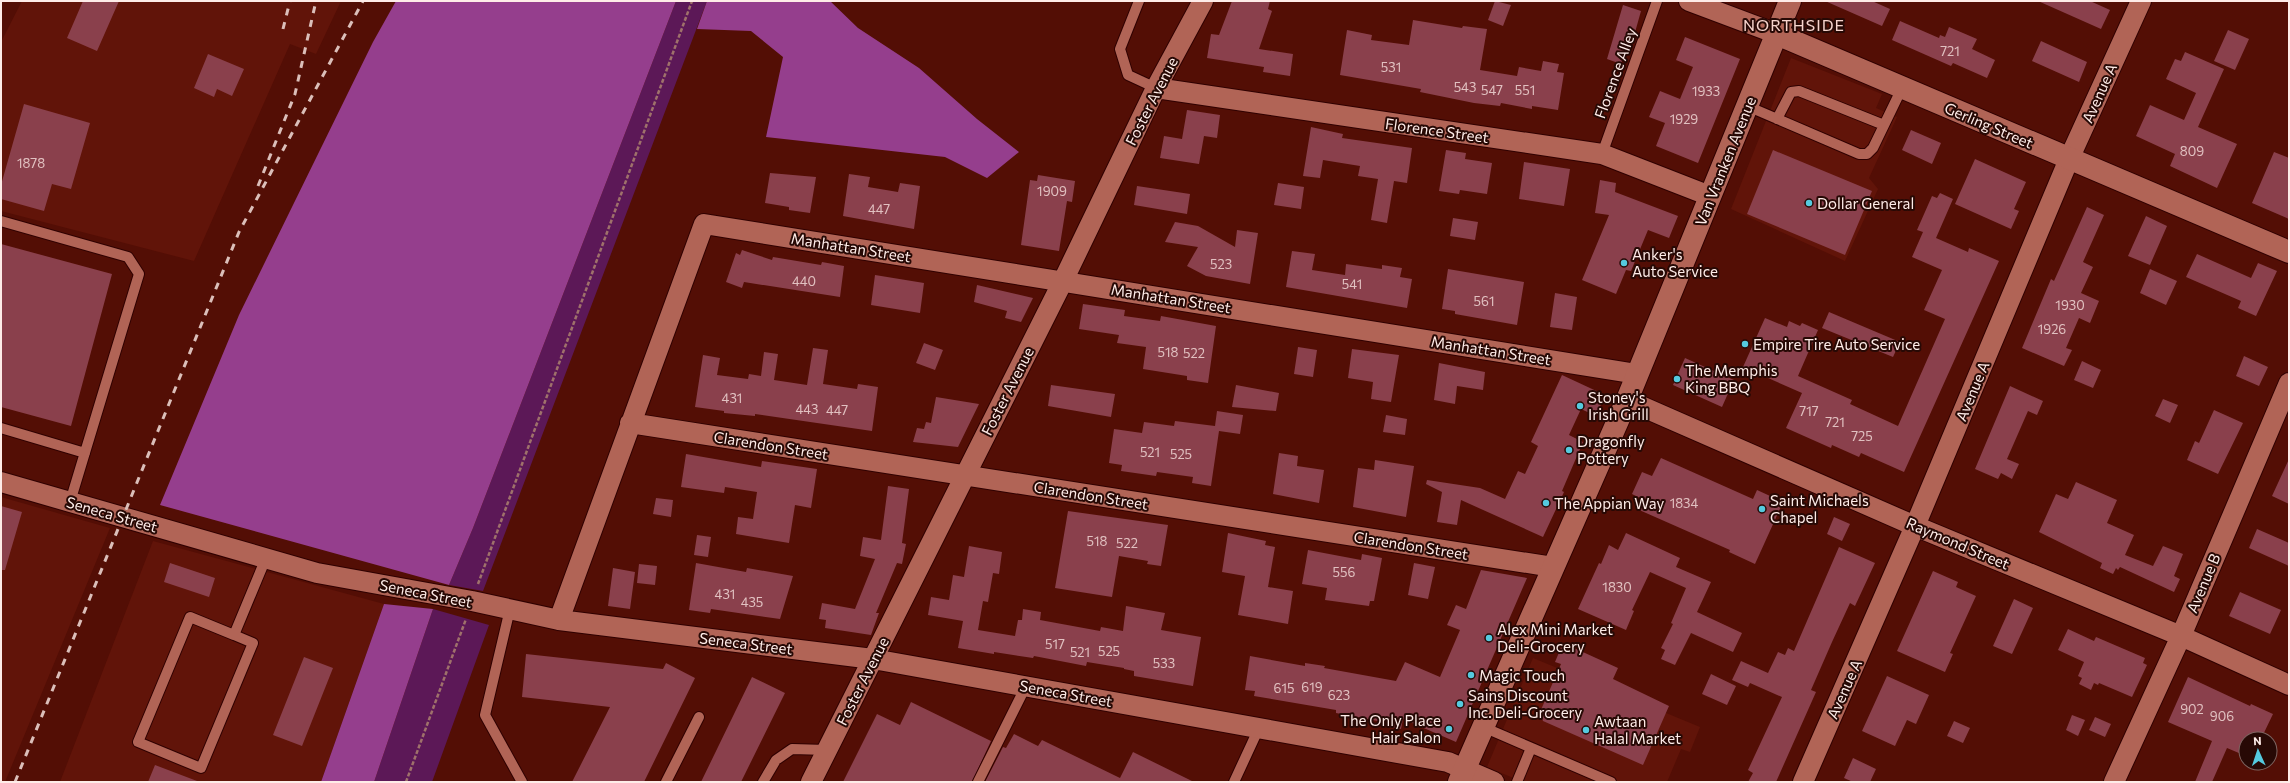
<svg xmlns="http://www.w3.org/2000/svg" width="2290" height="783" viewBox="0 0 2290 783" font-family="Commissioner,sans-serif">
<rect width="100%" height="100%" fill="#530e05"/>
<path fill="#611409" d="M22 1H341L316 54 290 44 194 261 1 211V42Z
M1791 58 1882 94 1876 108 1897 117 1869 178 1878 189 1845 261 1731 209Z
M1 497 110 528 5 782H1Z
M153 541 384 604 321 782H60Z
M1533 658 1700 727 1690 752 1681 749 1667 782H1523L1487 767Z"/>
<path fill="#5c1857" d="M676 1H707L483 591 449 585 473 528Z
M433 609 489 625 432 782H374Z"/>
<path fill="#953e8d" d="M396 1H676L473 528 449 585 160 505 239 315 373 42Z
M707 1H830L858 28 919 68 977 119 1019 152 987 178 945 157 766 137 783 57 751 31 697 29Z
M384 604 433 609 374 782H321Z"/>
<path fill="#8a404c" d="M83 1H119L97 51 67 38Z
M1232 1H1270L1268 9 1272 11 1259 49 1293 54 1290 76 1263 72 1264 67 1207 58 1211 34 1219 35Z
M1495 1 1511 5 1503 26 1488 20Z
M1825 1H1872L1890 9 1882 26Z
M2038 1H2090L2110 10 2101 29Z
M1623 5 1641 11 1632 43 1628 42 1621 64 1607 59Z
M1413 20 1462 28 1463 26 1487 29 1480 70 1517 76 1519 67 1541 71 1543 61 1559 64 1557 72 1564 73 1558 110 1532 106V109L1501 103 1500 106 1474 103 1420 92 1421 89 1340 75 1347 30 1372 35 1371 40 1409 45Z
M1900 21 1939 38 1940 35 1945 37 1949 27 1977 39 1972 49 1995 60 1987 78 1953 63 1951 66 1892 40Z
M2228 30 2249 39 2235 70 2214 61Z
M1685 37 1740 59 1698 163 1656 146 1665 123 1649 117 1660 91 1680 99 1693 67 1676 60Z
M2041 41 2087 62 2079 82 2032 61Z
M2185 52 2224 69 2198 127 2237 144 2217 188 2170 166 2175 154 2136 136 2150 105 2184 120 2196 93 2166 79 2175 59 2181 61Z
M208 54 244 69 232 96 217 89 214 97 194 88Z
M24 104 90 123 71 189 52 184 44 211 1 199V185Z
M1187 110 1220 115 1217 138 1204 136 1199 164 1160 158 1164 136 1182 139Z
M1311 127 1343 134 1342 138 1412 148 1407 183 1394 181 1387 223 1371 220 1378 179 1358 176 1360 166 1323 160 1320 178 1303 176Z
M1911 130 1941 143 1932 164 1902 150Z
M1446 150 1466 153 1465 159 1492 163 1487 194 1460 190 1459 194 1439 191Z
M1773 150 1872 191 1845 255 1747 214Z
M2274 152 2289 158V219L2252 203Z
M1975 159 2026 182 2014 209 2019 211 2011 229 1955 204Z
M1524 162 1570 169 1564 206 1519 199Z
M770 173 816 177 810 213 789 210V207L765 203Z
M849 174 870 177 868 187 898 192 900 183 920 186 914 229 843 216Z
M1038 175 1075 181 1072 202 1067 201 1059 251 1021 245 1030 180 1037 181Z
M1600 180 1616 183 1615 192 1678 216 1669 238 1648 230 1631 271 1626 270 1616 294 1582 280 1609 215 1595 213Z
M1278 183 1304 187 1301 209 1274 205Z
M1137 186 1190 194 1187 214 1134 205Z
M1940 193 1953 199 1936 238 1968 252 1969 248 1999 261 1904 472 1861 453 1859 457 1832 445 1831 448 1786 428 1802 393 1743 367 1765 318 1787 327 1789 321 1800 326 1802 323 1818 330 1798 376 1852 400 1850 404 1898 426 1945 319 1924 310 1942 270 1912 257 1923 232 1917 230 1932 196 1937 198Z
M2087 207 2104 215 2083 262 2093 267 2081 293 2099 301 2090 323 2079 318 2066 348 2072 350 2064 366 2022 348 2051 279 2054 281Z
M2146 216 2167 226 2150 265 2128 256Z
M1453 218 1478 222 1475 240 1450 236Z
M1175 222 1198 226 1235 247 1237 230 1258 233 1250 284 1206 276 1187 266 1198 247 1165 242Z
M1 244 112 274 71 426 1 407Z
M742 250 772 260 773 257 821 265 822 262 844 266 840 297 744 282 742 288 726 282 736 253 740 255Z
M1292 251 1315 254 1312 270 1345 275 1346 264 1382 269V265L1402 268 1400 277 1412 279 1407 308 1286 287Z
M2197 254 2251 278 2258 263 2277 271 2256 316 2238 308 2241 301 2186 277Z
M1448 269 1524 282 1517 325 1455 314V311L1442 309Z
M2150 269 2177 281 2166 305 2140 293Z
M875 275 924 283 920 313 871 305Z
M977 285 1033 298 1021 322 1005 318 1007 311 974 302Z
M1555 293 1577 297 1572 330 1550 327Z
M1083 304 1125 310 1124 316 1160 321 1161 316 1216 326 1208 383 1187 380V376L1143 369 1146 347 1117 343 1119 335 1079 329Z
M1829 312 1900 342 1893 357 1822 328Z
M924 343 943 350 935 370 916 363Z
M1298 347 1317 350 1313 377 1294 374Z
M813 348 828 350 823 384 857 389 858 384 878 387 872 431 755 414V416L724 413V411L695 407 703 355 720 358 717 375 748 379 749 374 761 376 764 352 778 354 774 380 807 385Z
M1352 349 1399 355 1391 402 1371 399 1373 382 1348 378Z
M2244 356 2268 367 2259 386 2236 376Z
M1685 358 1734 380 1722 407 1673 385Z
M2082 361 2101 370 2093 388 2074 380Z
M1439 363 1485 372 1483 390 1457 386 1455 404 1434 400Z
M1562 375 1605 395 1596 416 1581 409 1569 435 1583 442 1562 491 1564 492 1543 537 1461 500 1457 525 1437 522 1442 492 1426 484 1427 480 1480 488 1505 499 1518 471 1525 474 1538 446 1531 442Z
M1051 385 1115 394 1111 417 1048 406Z
M1236 385 1279 393 1276 411 1232 407Z
M2010 386 2043 401 2037 415 2028 411 2007 459 2019 464 2012 479 2001 473 1998 479 1975 469Z
M936 397 979 404 958 447 913 442 917 428 924 429 926 422 931 423Z
M2163 399 2178 405 2170 423 2155 416Z
M2214 410 2243 423 2218 474 2187 460 2195 441 2199 443Z
M1217 411 1243 415 1240 434 1219 431 1211 486 1192 483 1193 477 1157 472 1156 476 1121 471 1122 465 1109 463 1114 429 1142 433 1144 422 1174 426 1175 421 1215 426Z
M1386 415 1407 419 1405 435 1383 432Z
M1279 453 1298 456 1297 466 1324 470 1319 503 1273 494Z
M686 454 761 467 762 461 817 469 811 508 795 505 789 543 736 534 738 517 753 519 757 492 725 487 724 493 681 487Z
M1661 458 1753 499 1757 490 1783 502 1755 564 1729 552 1730 550 1637 509 1642 499 1632 494 1642 472 1652 476Z
M2289 459V504L2272 496Z
M1375 460 1414 466 1406 517 1353 507 1358 468 1374 470Z
M2076 482 2117 500 2107 523 2134 535 2125 555 2153 566 2163 546 2183 554 2174 576 2180 579 2174 592 2120 567 2118 570 2116 568 2113 574 2100 568 2102 563 2039 532 2056 494 2068 499Z
M888 486 909 489 902 543 906 544 902 564 897 563 876 613H879L871 635 825 628 826 620 819 619 822 603 855 609 875 559 860 556 863 537 881 540Z
M656 498 673 500 671 517 653 514Z
M1 506 22 512 5 570H1Z
M1068 511 1168 525 1161 566 1147 564 1148 561 1119 556 1112 597 1055 588Z
M1834 517 1850 524 1842 541 1827 534Z
M2257 529 2289 543V566L2249 548Z
M1228 533 1266 541 1265 545 1275 547 1268 587 1293 591 1288 624 1238 615 1245 576 1222 572Z
M1626 533 1680 558 1676 567 1711 582 1697 612 1742 633 1733 652 1691 633 1675 665 1661 659 1665 650 1661 648 1673 624 1671 623 1686 588 1650 572 1632 610 1634 611 1626 630 1578 609 1599 563 1601 564 1609 545 1618 550Z
M697 535 711 537 708 557 694 555Z
M969 546 1002 552 999 574 993 573 988 602 983 601 978 630 1015 636 1018 620H1022L1023 609 1041 612 1040 620 1100 631 1101 627 1123 631 1126 606 1165 613 1161 630 1201 637 1193 686 1134 676V671L1124 669V668L1087 662 1086 666 1034 656 1033 658 994 652V654L958 648 963 621 928 615 931 597 949 600 953 575 964 577Z
M1839 547 1875 563 1855 606 1850 603 1832 642 1811 690 1816 692 1776 782H1748L1753 773 1748 770 1782 697 1750 683 1748 687 1732 680 1741 661 1768 673 1778 652 1785 655 1788 648 1794 651Z
M1308 550 1361 560 1362 554 1382 558 1374 601H1370L1369 606 1325 600 1327 588 1302 584Z
M170 563 215 578 209 597 164 582Z
M696 563 746 572 747 568 793 576 780 619 711 609 710 613 689 610Z
M1414 563 1435 567 1428 599 1408 595Z
M639 564 657 566 655 585 637 583Z
M613 568 635 572 630 609 608 606Z
M1481 570 1527 578 1456 742 1403 719 1401 729 1382 726 1383 722 1336 713V710L1254 696 1255 691 1245 690 1250 656 1305 666V663L1325 666 1324 668 1396 681 1405 662 1440 677 1460 630 1447 625 1456 605 1466 609Z
M1933 571 1958 582 1956 587 1976 596 1950 653 1953 654 1945 672 1897 651Z
M2240 592 2281 610 2270 634 2229 616Z
M2014 599 2033 608 2012 654 1993 646Z
M2068 629 2094 641 2096 637 2145 658 2143 663 2147 665 2132 697 2099 683 2098 685 2094 683 2091 690 2079 684 2082 678 2078 676 2084 662 2058 650Z
M1563 643 1618 668 1613 679 1669 706 1643 765 1543 721 1540 712 1561 664 1555 662Z
M526 654 663 669 666 663 695 678 644 782H572L610 707 522 697Z
M304 657 333 668 302 746 273 735Z
M1711 674 1736 686 1727 705 1702 694Z
M1887 676 1929 695 1916 724 1907 720 1895 746 1862 731Z
M752 677 785 693 741 782H701Z
M2188 677 2250 706 2251 704 2273 714 2261 739H2246V756L2227 748 2212 782H2195L2212 741 2168 722Z
M911 702 991 741 972 782H843L877 714 900 725Z
M2072 715 2085 720 2078 736 2066 730Z
M2095 717 2111 724 2105 737 2089 730Z
M1954 721 1970 728 1963 743 1947 736Z
M1014 734 1038 746 1042 740 1120 778 1133 752 1194 782H985L1003 747 1006 748Z
M1853 758 1876 769 1870 782H1853L1844 778Z
M155 765 197 781 196 782H148Z"/>
<g fill="none" stroke-linecap="round" stroke-linejoin="round">
<defs>
<path id="service" d="M1139 1 1120 49 1128 75 1156 88
M1747 106 1859 154H1867L1873 148 1902 88
M1777 119 1791 92 1799 91 1884 125
M1602 154 1657 1
M1 221 128 257 139 274 70 502
M1 428 85 453
M510 609 485 715 522 782
M234 635 253 643 201 768 138 742 190 617 234 635 266 558
M1483 727 1611 782
M666 782 699 717
M763 782 776 760 792 749 827 750
M978 782 1026 686
M1234 782 1259 728
M1517 782 1531 748"/>
<path id="minor" d="M1689 1 1777 34
M1156 88 1602 154 1710 196
M1627 400 1915 526 2181 636 2289 685
M630 423 1553 567
M1 482 317 573 472 601 559 620 873 659 1448 762 1494 782
M559 620 704 224 1637 374
M811 782 1063 281 1156 88 1203 1
M1803 782 1915 526 2069 159 2141 1
M2114 782 2181 636 2289 383"/>
<path id="tertiary" d="M1777 34 2289 252
M1459 782 1627 400 1790 1"/>
</defs>
<use href="#service" stroke="#2f0000" stroke-width="12"/>
<use href="#minor" stroke="#2f0000" stroke-width="22"/>
<use href="#tertiary" stroke="#2f0000" stroke-width="24"/>
<path stroke="#9f716b" stroke-width="2.5" stroke-dasharray="4 2" stroke-linecap="butt" d="M478 584 692 1
M406 782 466 619"/>
<use href="#service" stroke="#b16456" stroke-width="10"/>
<use href="#minor" stroke="#b16456" stroke-width="20"/>
<use href="#tertiary" stroke="#b16456" stroke-width="22"/>
<path stroke="#dbbfba" stroke-width="3" stroke-dasharray="7 7" stroke-linecap="butt" d="M283 29 290 1
M258 186 295 94 316 1
M15 782 239 232 363 1"/>
</g>
<g fill="#55cadf" stroke="#270905" stroke-width="1.5">
<circle cx="1809" cy="203" r="4"/>
<circle cx="1624" cy="263" r="4"/>
<circle cx="1745" cy="344" r="4"/>
<circle cx="1677" cy="379" r="4"/>
<circle cx="1580" cy="406" r="4"/>
<circle cx="1569" cy="450" r="4"/>
<circle cx="1546" cy="503" r="4"/>
<circle cx="1762" cy="509" r="4"/>
<circle cx="1489" cy="638" r="4"/>
<circle cx="1471" cy="675" r="4"/>
<circle cx="1460" cy="704" r="4"/>
<circle cx="1449" cy="729" r="4"/>
<circle cx="1586" cy="730" r="4"/>
</g>
<g text-anchor="middle" dominant-baseline="central" stroke-width="4" stroke-linejoin="round" paint-order="stroke">
<g font-size="13" fill="#e1c1c1">
<text x="1950" y="51">721</text>
<text x="1391" y="67">531</text>
<text x="1465" y="87">543</text>
<text x="1492" y="90">547</text>
<text x="1525" y="90">551</text>
<text x="1706" y="91">1933</text>
<text x="1684" y="119">1929</text>
<text x="2192" y="151">809</text>
<text x="31" y="163">1878</text>
<text x="1052" y="191">1909</text>
<text x="879" y="209">447</text>
<text x="1221" y="264">523</text>
<text x="804" y="281">440</text>
<text x="1352" y="284">541</text>
<text x="1484" y="301">561</text>
<text x="2070" y="305">1930</text>
<text x="2052" y="329">1926</text>
<text x="1168" y="352">518</text>
<text x="1194" y="353">522</text>
<text x="732" y="398">431</text>
<text x="807" y="409">443</text>
<text x="837" y="410">447</text>
<text x="1809" y="411">717</text>
<text x="1835" y="422">721</text>
<text x="1862" y="436">725</text>
<text x="1150" y="452">521</text>
<text x="1181" y="454">525</text>
<text x="1684" y="503">1834</text>
<text x="1097" y="541">518</text>
<text x="1127" y="543">522</text>
<text x="1344" y="572">556</text>
<text x="1617" y="587">1830</text>
<text x="725" y="594">431</text>
<text x="752" y="602">435</text>
<text x="1055" y="644">517</text>
<text x="1109" y="651">525</text>
<text x="1080" y="652">521</text>
<text x="1164" y="663">533</text>
<text x="1312" y="687">619</text>
<text x="1284" y="688">615</text>
<text x="1339" y="695">623</text>
<text x="2192" y="709">902</text>
<text x="2222" y="716">906</text>
</g>
<g font-size="15" fill="#feece8" stroke="#270905">
<text transform="translate(1615 73) rotate(-70)">Florence Alley</text>
<text transform="translate(2099 93) rotate(-66)">Avenue A</text>
<text transform="translate(1151 101) rotate(-63)">Foster Avenue</text>
<text transform="translate(1989 125) rotate(23)">Gerling Street</text>
<text transform="translate(1437 130) rotate(8)">Florence Street</text>
<text transform="translate(1725 161) rotate(-68)">Van Vranken Avenue</text>
<text transform="translate(851 247) rotate(9)">Manhattan Street</text>
<text transform="translate(1171 298) rotate(9)">Manhattan Street</text>
<text transform="translate(1491 350) rotate(9)">Manhattan Street</text>
<text transform="translate(1007 391) rotate(-63)">Foster Avenue</text>
<text transform="translate(1972 391) rotate(-67)">Avenue A</text>
<text transform="translate(771 445) rotate(9)">Clarendon Street</text>
<text transform="translate(1091 495) rotate(9)">Clarendon Street</text>
<text transform="translate(112 514) rotate(16)">Seneca Street</text>
<text transform="translate(1958 543) rotate(23)">Raymond Street</text>
<text transform="translate(1411 545) rotate(9)">Clarendon Street</text>
<text transform="translate(2203 583) rotate(-67)">Avenue B</text>
<text transform="translate(426 593) rotate(11)">Seneca Street</text>
<text transform="translate(746 643) rotate(7)">Seneca Street</text>
<text transform="translate(862 681) rotate(-63)">Foster Avenue</text>
<text transform="translate(1844 689) rotate(-66)">Avenue A</text>
<text transform="translate(1066 693) rotate(10)">Seneca Street</text>
</g>
<g font-size="15" fill="#feece8" stroke="#270905" text-anchor="start">
<text x="1817" y="203">Dollar General</text>
<text x="1632" y="254">Anker's<tspan x="1632" dy="17">Auto Service</tspan></text>
<text x="1753" y="344">Empire Tire Auto Service</text>
<text x="1685" y="370">The Memphis<tspan x="1685" dy="17">King BBQ</tspan></text>
<text x="1588" y="397">Stoney's<tspan x="1588" dy="17">Irish Grill</tspan></text>
<text x="1577" y="441">Dragonfly<tspan x="1577" dy="17">Pottery</tspan></text>
<text x="1770" y="500">Saint Michaels<tspan x="1770" dy="17">Chapel</tspan></text>
<text x="1554" y="503">The Appian Way</text>
<text x="1497" y="629">Alex Mini Market<tspan x="1497" dy="17">Deli-Grocery</tspan></text>
<text x="1479" y="675">Magic Touch</text>
<text x="1468" y="695">Sains Discount<tspan x="1468" dy="17">Inc. Deli-Grocery</tspan></text>
<text x="1441" y="720" text-anchor="end">The Only Place<tspan x="1441" dy="17">Hair Salon</tspan></text>
<text x="1594" y="721">Awtaan<tspan x="1594" dy="17">Halal Market</tspan></text>
</g>
<g font-size="16" letter-spacing="1" fill="#f7d4cd" stroke="#270905">
<text x="1794" y="24">NORTHSIDE</text>
</g>
</g>
<rect width="2290" height="783" fill="none" stroke="#feece8" stroke-width="4"/>
<g transform="translate(2258 751) rotate(357)"><circle r="19" fill="#270905" stroke="#7d6460"/>
<path d="M0-3L7 15L0 10L-7 15Z" fill="#55cadf"/>
<text y="-6" font-size="11" font-weight="bold" text-anchor="middle" fill="#feece8">N</text>
</g>
</svg>
